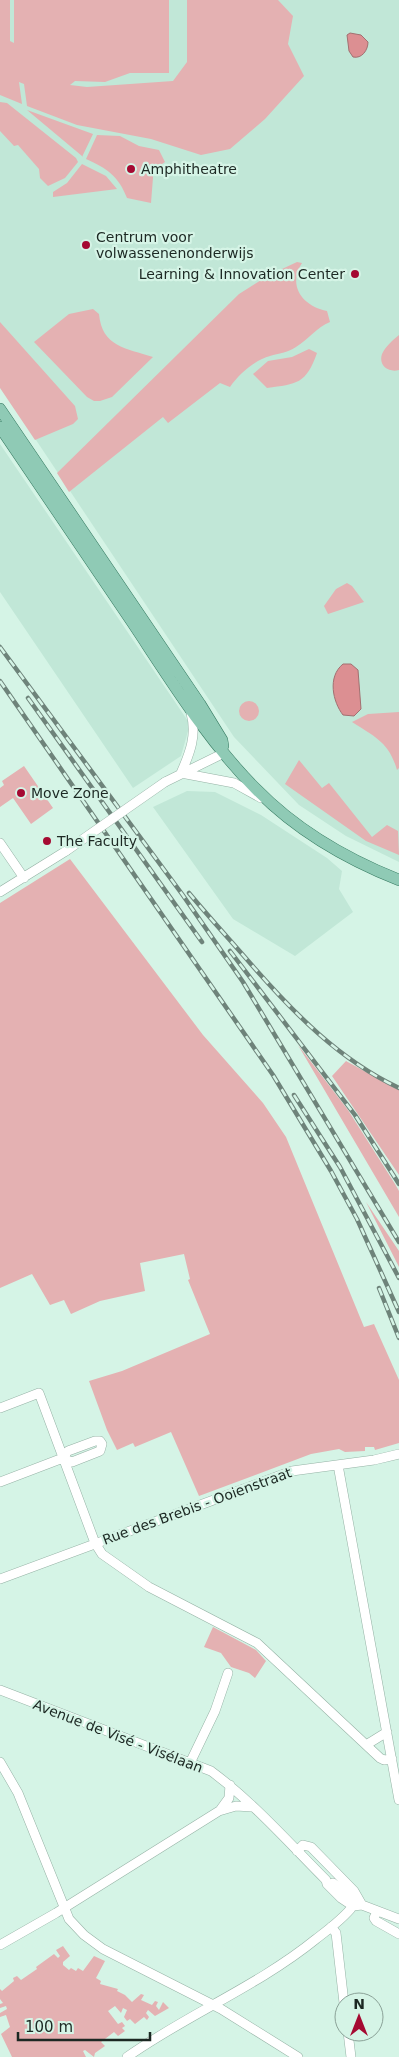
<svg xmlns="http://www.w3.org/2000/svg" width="399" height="2057" viewBox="0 0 399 2057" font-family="'DejaVu Sans',sans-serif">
<rect width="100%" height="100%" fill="#d5f4e6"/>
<path fill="#c1e7d7" d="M0 0H399V862L346 836 299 805 234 737 0 386Z
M0 444 190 724 181 756 133 788 0 592Z
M187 791 215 792 261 815 327 858 342 871 339 889 353 912 295 956 233 919 153 807Z"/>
<path fill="#e4b1b2" d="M0 0H10V41L14 43V0H169V73H130L105 82 75 81 70 85 87 87 173 81 187 62V0H278L293 16 288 44 304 76 265 119 230 149 201 155 151 139 77 125 27 106 24 84 19 82 22 104 0 95Z
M0 102 7 103 76 158 78 162 65 178 48 186 40 178 39 169 18 145 14 146 0 131Z
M27 110 93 134 82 157V156Z
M97 135 120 136 139 146 159 150 165 162 159 166 154 165 151 203 127 198C119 177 107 168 86 159Z
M82 164 106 176 117 189 53 197V192L67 183Z
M297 262 302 263C287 286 303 306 327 311L330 322C317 327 308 340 296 347 287 353 279 353 270 356 255 360 239 374 230 387L220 383 168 423 163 417 69 492 57 473 239 294 274 272 277 278 284 274 282 269Z
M93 309 99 314C102 347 126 348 153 357L112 397 100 401H94L87 397 34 342 69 314Z
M0 322 75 406 78 419 73 424 35 440 0 388Z
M399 335V370C389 373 378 366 382 354 385 347 393 340 399 335Z
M309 349 317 353C306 384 297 384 267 388L253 374 268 361 292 357Z
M347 583 352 586 364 602 328 614 324 606 336 589Z
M239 711a10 10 0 1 1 20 0a10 10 0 1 1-20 0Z
M399 712V768L397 770C389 742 375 737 352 722L368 714Z
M299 760 322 788 329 783 372 837 387 825 398 831 399 855 366 841 285 784Z
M24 766 53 808 31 824 13 798 0 807V788L4 785 2 781Z
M70 859 203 1035 263 1103 286 1137 364 1327 374 1324 399 1380V1443L375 1450 374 1447H365V1451L345 1452 339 1449 311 1454 199 1496 171 1432 135 1447 133 1443 117 1450 107 1430 89 1381 122 1371 210 1334 188 1280 190 1279 184 1254 140 1263 145 1291 100 1301 71 1314 64 1300 50 1305 32 1274 0 1288V903Z
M298 1045 348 1110 395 1184 399 1191V1217Z
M346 1061 399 1090V1175L332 1076Z
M366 1202 399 1251V1267Z
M213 1627 256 1650 266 1661 255 1678 249 1673 231 1667 221 1653 204 1647Z
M63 1946 70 1956 63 1962V1965L69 1970 71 1968 76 1971 78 1968 83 1971 94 1956 105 1961 96 1978 101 1981 100 1984 118 1989 117 1991 125 1995 132 2002 141 1994 144 1995 141 2000 152 2005 155 2001 158 2002 156 2006 159 2010 163 2002 169 2008 155 2016 148 2010 146 2013 149 2017 147 2020 144 2017 135 2024 130 2019 127 2021 124 2017 127 2010 123 2008 121 2013 115 2006 108 2011 118 2024 122 2022 125 2026 122 2028 125 2031 118 2036 114 2032 101 2042 105 2046 95 2053 94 2057 85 2050 83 2051 86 2057H12L1 2034 10 2027 6 2015 0 2017V2013L7 2009 6 2006 0 2008V2004L3 2003 0 1999V1989L2 1991 14 1981 13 1978 17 1976 21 1980 37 1969 36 1967 54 1954 58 1958 60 1956 56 1950Z"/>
<path fill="#dc8f92" stroke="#a27071" d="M350 33 361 35 368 42C368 50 362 59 353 57L349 51 347 35Z
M343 664H351L358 670 361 709 354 716 343 715C333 702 327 677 343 664Z"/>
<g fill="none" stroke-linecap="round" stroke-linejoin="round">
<defs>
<path id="minor" d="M181 773 234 783 261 798
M181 773C190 753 197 735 191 713
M165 782 224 753
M0 843 24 878
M0 892 66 851
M0 1408 39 1393 95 1543 102 1554 149 1587 257 1643 380 1758 384 1760 392 1759
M338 1465 399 1800
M0 1482 63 1458 68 1451 95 1441H100L102 1444 100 1451 72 1462 63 1458
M0 1579 292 1471 374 1460 399 1454
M0 1690 211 1771C253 1802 289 1843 326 1880L327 1884 341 1898 353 1906 362 1905 399 1919
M366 1745 387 1732
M0 1762 18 1793 69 1919 84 1935 103 1949 221 2009 298 2057
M190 1763 215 1711 228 1673
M221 1809 229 1798 230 1785
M297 1851 303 1845 311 1847 354 1891 362 1905
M333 1883 345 1893 358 1899
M377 1911 374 1918 376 1921 399 1934
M331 1927 336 1933 344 2003
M0 1945 56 1913 219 1811 236 1806 252 1807
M348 2032 351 2057
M127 2057C188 2014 258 1986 316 1939 329 1929 343 1919 353 1906"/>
<path id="major" d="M0 409 200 704 222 740 223 746
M0 427C44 492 88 557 132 622 170 679 207 740 256 789 296 830 346 859 399 880"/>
</defs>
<use href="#minor" stroke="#95b2a5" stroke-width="10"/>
<use href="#major" stroke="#367a61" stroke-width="12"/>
<use href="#minor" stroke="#fff" stroke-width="9"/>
<use href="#major" stroke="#8fcab5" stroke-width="11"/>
<defs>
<path id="rail" d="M0 647 182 894 243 982 399 1242
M0 681 273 1075 331 1171 357 1219 399 1312
M28 698 202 942
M189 893C209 917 230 940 250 963 294 1013 338 1059 399 1088
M230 951 355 1115 399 1184
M294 1095 340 1167 399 1278
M379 1288 399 1338"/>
</defs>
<use href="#rail" stroke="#6e837a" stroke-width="4.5"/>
<use href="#rail" stroke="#d5f4e6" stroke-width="2.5" stroke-dasharray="8" stroke-linecap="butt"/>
<defs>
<path id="minor-bridge" d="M66 851 165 782"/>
</defs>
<use href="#minor-bridge" stroke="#95b2a5" stroke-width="10" stroke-linecap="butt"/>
<use href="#minor-bridge" stroke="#fff" stroke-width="9"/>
</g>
<g fill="#a50a32" stroke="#d5f4e6" stroke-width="2">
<circle cx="131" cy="169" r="5"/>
<circle cx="86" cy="245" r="5"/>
<circle cx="355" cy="274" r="5"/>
<circle cx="21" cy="793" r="5"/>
<circle cx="47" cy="841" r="5"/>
</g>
<g text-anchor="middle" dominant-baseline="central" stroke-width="4.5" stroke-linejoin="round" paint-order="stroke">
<g font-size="14" fill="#1c2823" stroke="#d5f4e6" text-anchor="start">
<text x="141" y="169">Amphitheatre</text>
<text x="96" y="237">Centrum voor<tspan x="96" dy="16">volwassenenonderwijs</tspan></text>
<text x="345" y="274" text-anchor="end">Learning &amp; Innovation Center</text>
<text x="31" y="793">Move Zone</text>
<text x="57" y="841">The Faculty</text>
</g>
<g font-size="14" fill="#1c2823" stroke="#d5f4e6">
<text transform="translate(197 1506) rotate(-20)">Rue des Brebis - Ooienstraat</text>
<text transform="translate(118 1736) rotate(21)">Avenue de Visé - Visélaan</text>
</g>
</g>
<g transform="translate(359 2017)"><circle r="24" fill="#d5f4e6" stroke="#8ba298"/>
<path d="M0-4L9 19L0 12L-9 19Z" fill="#a50a32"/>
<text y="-8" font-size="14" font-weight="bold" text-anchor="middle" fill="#1c2823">N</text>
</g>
<path d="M18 2032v8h132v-8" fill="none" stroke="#1c2823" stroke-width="2.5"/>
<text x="25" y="2032" font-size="15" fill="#1c2823" stroke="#d5f4e6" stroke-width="4" paint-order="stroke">100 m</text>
</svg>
